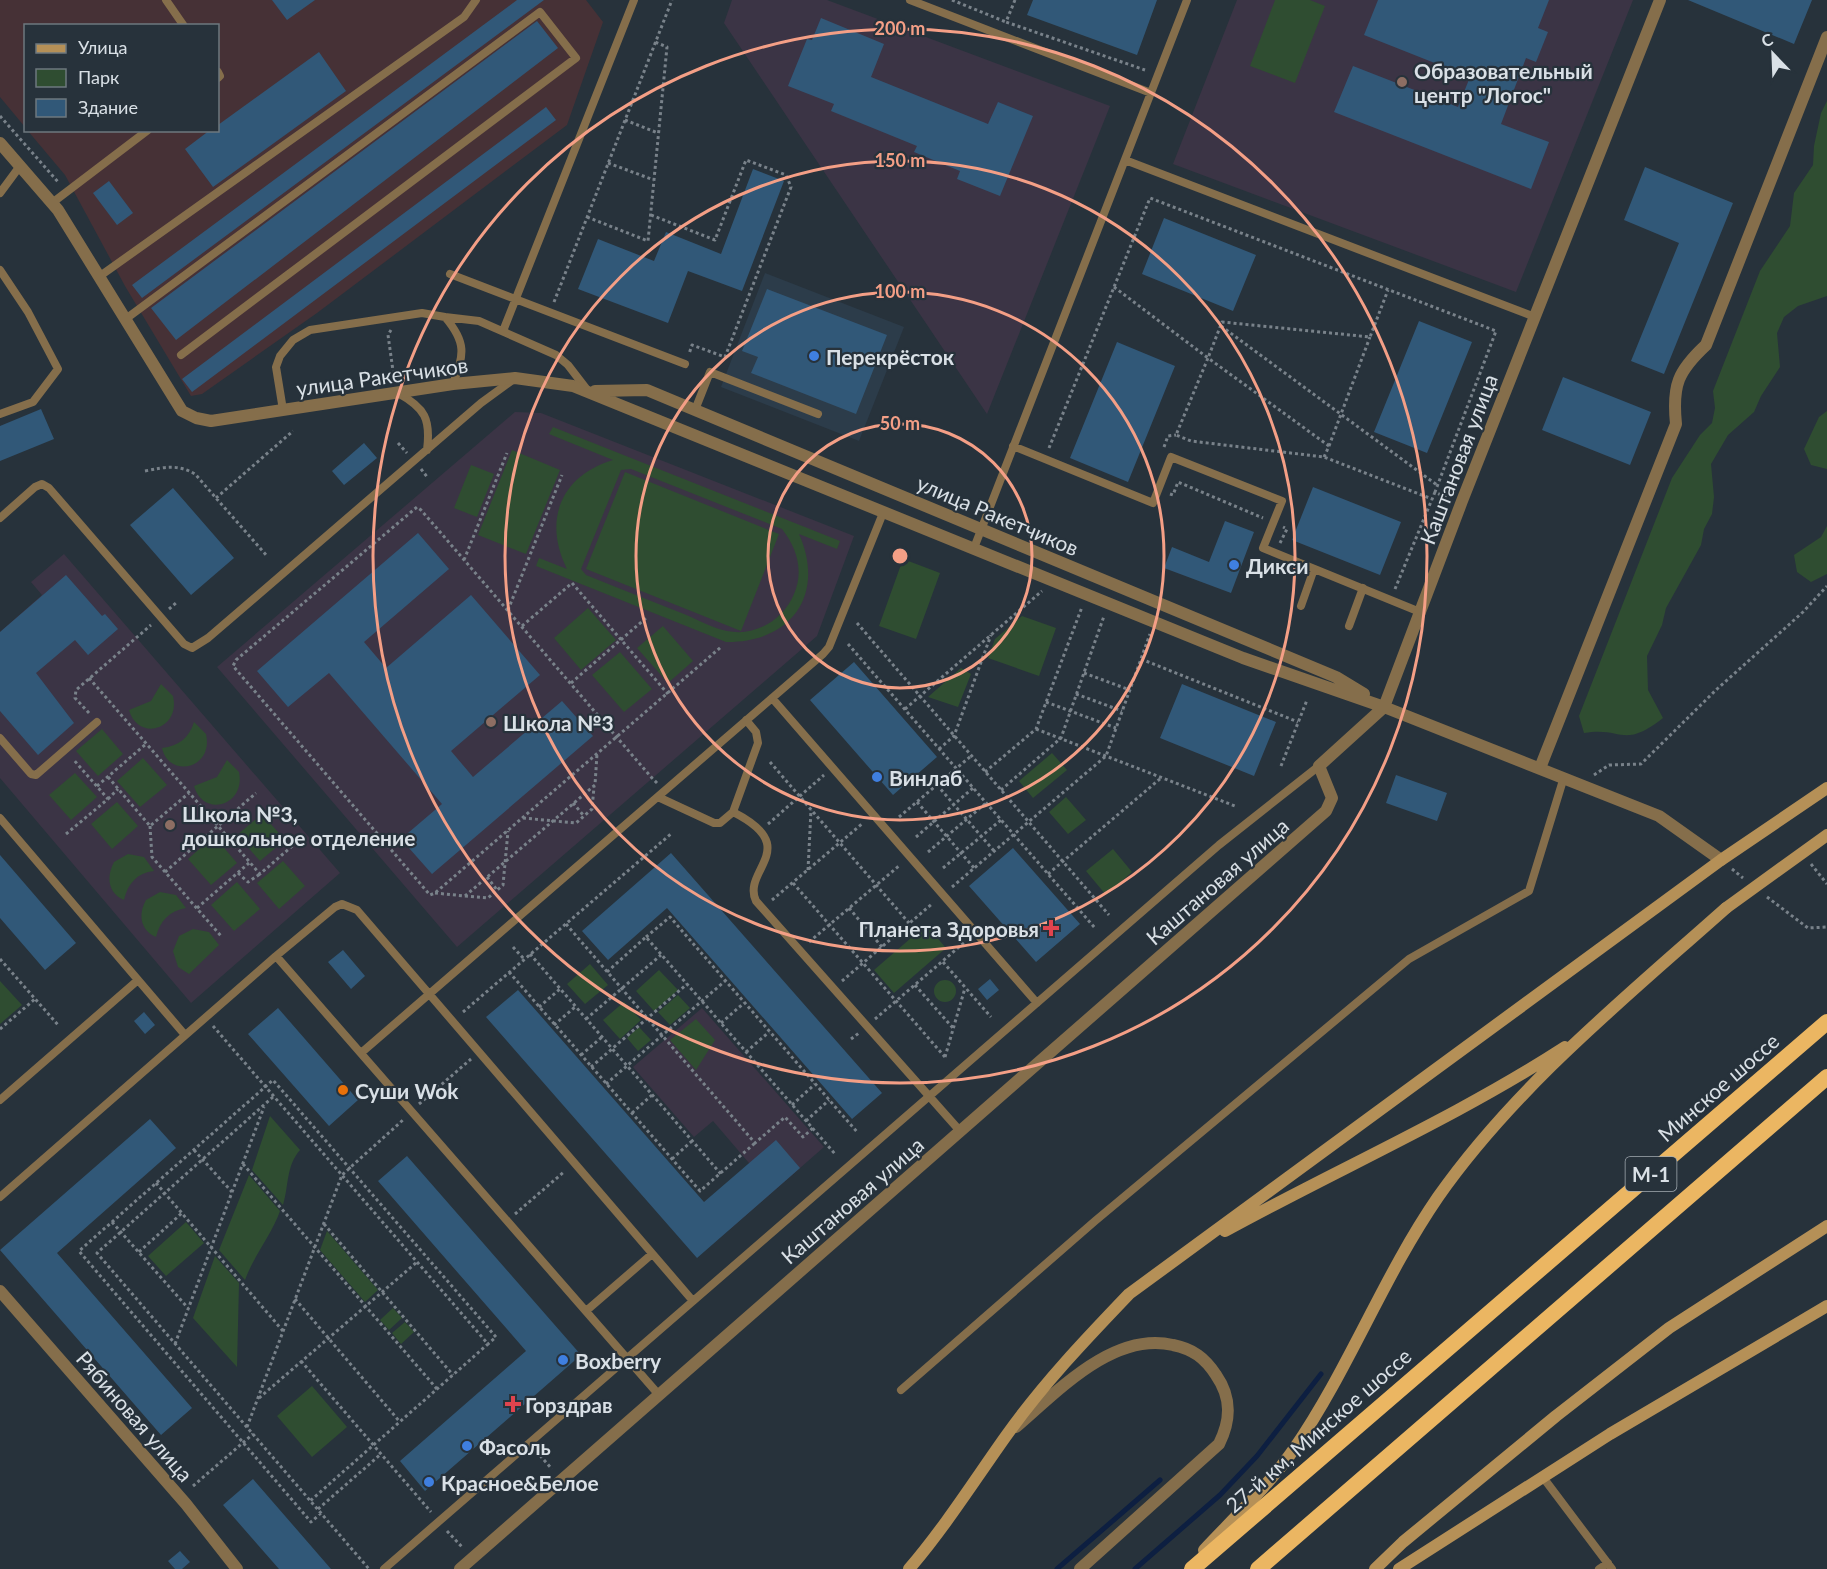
<svg xmlns="http://www.w3.org/2000/svg" width="1827" height="1569" viewBox="0 0 1827 1569" font-family="Lato,sans-serif">
<rect width="100%" height="100%" fill="#27323b"/>
<path fill="#2c3c4a" d="M765 273 904 327 859 441 721 387Z"/>
<path fill="#463136" d="M0 0H586L603 22 567 125 317 313 202 394 191 396 125 286 65 175 28 131 218 130V26H26L25 127 0 97Z"/>
<path fill="#3b3445" d="M732 0H827L1110 106 987 414 724 23Z
M1237 0H1633L1516 292 1173 164Z
M515 412 541 413 854 536 817 636 457 947 217 667Z
M64 554 340 873 191 1003 0 778V632L42 595 31 582Z
M702 1008 824 1147 729 1230 749 1163 713 1121 694 1137 633 1067Z"/>
<path fill="#2f4d31" fill-rule="evenodd" d="M1275 0H1310L1325 6 1295 83 1250 66Z
M1827 101V296L1798 306 1784 317 1777 333 1780 367 1761 396 1754 412 1728 435 1711 464 1714 497 1712 514 1704 529 1701 545 1666 608 1662 625 1647 656 1648 690 1663 718C1622 750 1623 726 1584 733L1579 716 1672 478 1700 435 1712 423 1715 408 1713 391 1760 271 1790 226 1794 193 1813 165 1814 146 1821 113Z
M1827 411V469L1811 465 1804 449 1819 417Z
M553 427 840 541 837 549 799 534C826 595 791 643 726 642L536 566 539 558 567 569C543 521 560 476 613 460L549 434ZM631 469 782 529C797 548 804 571 794 594 784 619 756 637 727 631 713 628 698 620 684 614 651 601 618 588 586 575L581 569 621 470Z
M512 450 560 470 526 554 478 535Z
M471 465 494 474 477 517 454 508Z
M625 472 779 534 741 631 586 569Z
M1827 526V574L1811 582 1797 572 1794 555 1821 537Z
M903 559 940 573 916 639 879 626Z
M588 608 616 640 581 670 554 638Z
M1022 616 1056 628 1039 676 988 658 995 639Z
M663 626 693 661 668 683 637 648Z
M620 652 652 689 624 712 592 675Z
M961 668 971 674 958 707 928 697Z
M161 684 173 696C181 730 138 742 129 710L151 701Z
M194 722 206 734C214 769 169 779 162 748 179 746 189 738 194 722Z
M102 729 123 754 98 776 76 751Z
M1052 753 1067 770 1033 798 1019 781Z
M143 758 167 785 140 807 117 781Z
M227 760 239 772C246 806 203 818 194 786L217 777Z
M75 773 97 797 71 820 49 795Z
M1066 797 1086 820 1068 834 1049 812Z
M117 802 138 826 112 849 91 824Z
M262 814 285 840 260 861 237 835Z
M214 836 237 863 211 885 188 859Z
M1113 849 1132 872 1106 895 1086 871Z
M128 854 144 857 154 871C137 873 128 883 124 900 108 893 106 877 114 862Z
M283 861 305 886 279 909 257 883Z
M237 882 260 909 234 931 211 905Z
M160 892 176 895 186 908C169 911 160 921 156 937 140 930 138 914 146 900Z
M926 925 946 948 894 993 874 970Z
M193 929 209 932 219 945 189 974 178 967 173 951 179 936Z
M590 964 608 985 585 1004 567 984Z
M659 970 678 990 654 1011 636 991Z
M934 991a11 11 0 1 1 22 0a11 11 0 1 1-22 0Z
M0 981 22 1005 0 1024Z
M678 995 690 1008 670 1025 658 1012Z
M624 1002 641 1020 620 1039 603 1020Z
M696 1019 715 1040 696 1070 670 1040Z
M639 1027 651 1040 638 1051 627 1038Z
M270 1116 300 1150C286 1166 289 1185 283 1205L252 1170Z
M249 1175 280 1211C271 1236 254 1255 245 1280L219 1250Z
M186 1222 204 1243 166 1276 148 1256Z
M327 1231 378 1290 365 1302 320 1250Z
M215 1256 239 1283 237 1367 193 1318Z
M393 1308 402 1318 389 1330 380 1320Z
M405 1322 414 1332 401 1344 392 1333Z
M312 1386 347 1427 312 1457 277 1416Z"/>
<g fill="none" stroke-linecap="round" stroke-linejoin="round">
<path stroke="#0d1f41" stroke-width="5" d="M1057 1569 1160 1480
M1135 1569 1220 1495 1257 1456 1321 1374"/>
</g>
<path fill="#315878" d="M272 0H315L287 20Z
M517 0H544L142 298 132 285Z
M1033 0H1157L1137 55 1027 15Z
M1378 0H1549L1538 28 1548 32 1536 62 1526 58 1501 124 1549 142 1531 189 1334 112 1353 66 1458 107 1470 77 1364 35Z
M1688 0H1812L1794 44Z
M821 18 884 44 871 77 988 124 998 102 1033 116 1000 196 957 179 960 171 914 152 917 146 831 111 834 104 788 86 807 39 812 40Z
M537 21 558 48 176 340 151 308Z
M319 52 346 91 213 187 185 149 210 130H218V125Z
M546 107 556 120 192 392 182 379Z
M1645 167 1733 203 1664 374 1631 361 1679 243 1624 220Z
M753 169 784 181 742 291 688 271 668 323 578 289 598 239 654 261 666 232 721 254Z
M109 181 133 213 117 225 93 193Z
M1164 218 1256 255 1233 311 1142 274Z
M767 289 887 335 856 414 751 373 758 357 742 351Z
M1419 321 1472 342 1427 453 1374 432Z
M1117 342 1175 366 1128 482 1070 458Z
M1563 377 1651 412 1630 465 1542 430Z
M41 409 54 439 0 461V426Z
M364 443 377 458 344 485 332 471Z
M1313 487 1401 522 1380 575 1292 540Z
M173 488 234 558 191 595 130 525Z
M1225 521 1254 532 1231 593 1164 568 1172 547 1209 562Z
M418 533 449 569 364 642 386 668 471 595 540 675 451 751 473 777 562 701 593 736 432 874 401 839 442 804 329 673 288 707 257 671Z
M66 575 102 616 105 614 118 629 88 655 75 640 36 673 74 723 38 755 0 711V632Z
M854 662 937 757 893 795 810 700Z
M1182 684 1276 722 1254 776 1160 738Z
M1396 775 1447 793 1437 821 1386 803Z
M1013 848 1080 924 1036 962 969 886Z
M671 853 882 1093 852 1119 667 908 608 960 582 931Z
M0 855 76 943 45 970 0 918Z
M343 950 365 976 351 989 328 962Z
M990 979 999 990 987 1000 978 989Z
M518 990 704 1202 776 1140 800 1168 697 1258 486 1017Z
M278 1008 358 1100 329 1126 248 1034Z
M144 1012 155 1025 145 1034 134 1021Z
M150 1119 176 1148 57 1253 192 1408 161 1435 0 1250Z
M407 1156 581 1355 425 1491 400 1461 526 1351 378 1181Z
M253 1479 331 1569H279L223 1505Z
M180 1551 190 1562 182 1569H175L168 1561Z"/>
<g fill="none" stroke-linecap="round" stroke-linejoin="round">
<path stroke="#79828a" stroke-width="3" stroke-dasharray="3 3" stroke-linecap="butt" d="M952 0 1006 22
M1015 0 1006 22 1145 70
M0 116 58 182
M625 120 658 133
M608 163 654 180
M651 215 715 240 746 160 786 175 791 187 725 357 692 345 689 354
M587 217 648 241 667 47 655 42
M1114 287 1208 358 1222 322 1370 337 1388 290
M554 302 672 0
M1221 326 1437 485
M391 330 388 335 394 378
M398 443 407 453
M1329 446 1370 337
M1164 447 1168 436 1176 435
M1049 448 1150 198 1496 331 1435 492 1449 499
M1324 457 1329 446 1208 358 1176 435 1191 441 1324 457 1432 499
M421 469 428 478
M145 471C165 467 178 464 195 474L267 556
M1170 494 1173 495 1178 482 1263 518
M216 498 293 431
M1280 543 1287 529 1283 527
M464 560 507 453
M1395 589 1435 492
M169 609 177 602
M508 610 562 475
M857 623 1109 915
M522 626 572 583 668 694
M848 644 1095 928
M1141 659 1298 722
M1084 673 1130 690
M89 678 260 874 298 841
M571 683 646 618
M1076 694 1122 711
M1046 702 1116 728
M905 709 1042 591
M89 713 75 698 76 690 151 625
M1036 729 1235 806
M939 749 954 736 991 635
M770 762 909 923
M1281 766 1307 700
M985 772 1036 729 1082 607
M1594 775 1609 765 1641 764 1717 689 1803 612 1827 586
M108 777 150 826 189 793
M657 783 652 778C575 689 498 599 421 510L417 507 236 660 233 666 430 895 435 893 721 647
M937 785 994 851
M97 786 146 744
M1001 790 1061 738 1104 616
M108 799 118 789
M917 802 974 868
M573 803 584 816
M899 817 971 756
M523 818 576 823 592 809 594 787
M768 824 824 775
M150 826 152 857 221 936
M66 834 108 799 73 759
M916 837 973 788
M928 852 986 803
M1811 864 1827 884
M943 868 1001 820
M1732 869 1743 878
M808 870 811 810
M165 872 256 793
M238 873 248 882 260 874
M1048 874 1161 778
M487 877 497 890
M793 883 945 1057
M952 887 1106 756 1150 634
M435 893 465 896 595 785 597 754
M465 896 488 898 503 885 508 831
M1767 897 1808 928 1827 927
M772 900 863 823
M197 908 249 863
M849 908 882 947
M566 924 755 1143 785 1117 803 1137 813 1128
M646 937 670 917 858 1133
M809 942 900 865
M513 947 524 959
M530 954 721 1174
M0 959 58 1025
M943 962 991 1017
M509 972 700 1191 755 1143
M607 972 646 937 835 1154
M842 981 933 903
M915 985 953 1028
M539 1007 560 989
M463 1012 672 833
M586 1019 661 955
M875 1019 966 941
M721 1023 744 1003
M554 1025 575 1007
M213 1026 488 1344 310 1501
M0 1029 35 999
M851 1039 859 1033
M746 1052 769 1032
M581 1055 602 1037
M945 1057 965 988
M591 1067 687 984
M606 1084 725 981
M273 1097 97 1253 369 1569
M419 1104 471 1059
M792 1105 815 1084
M632 1113 652 1095
M806 1121 829 1100
M194 1150 232 1192
M672 1159 692 1141
M243 1164 437 1389
M156 1183 283 1331
M515 1214 565 1171
M112 1222 188 1308
M324 1224 453 1375
M139 1252 182 1213
M295 1299 400 1422
M175 1344 264 1107
M301 1361 431 1512
M259 1398 417 1262
M247 1427 342 1175 404 1119
M536 1451 552 1469
M193 1486 253 1434
M318 1509 381 1454
M321 1513 311 1522 79 1251 273 1080 496 1337 488 1344
M447 1531 463 1548"/>
<path stroke="#856e4b" stroke-width="8" d="M166 0 184 26
M910 0 1151 93
M218 72 220 76 218 78
M1125 160 1535 317
M0 193 20 166
M52 203 148 130
M0 270 28 312 58 369 33 402 0 414
M450 274 685 364
M100 276 464 17 476 0
M445 317 479 321 556 355 568 365 588 391
M127 318 540 12 576 58 181 355
M503 331 634 0
M398 393C425 408 431 419 427 450
M283 410 276 367 280 356 293 340 310 330 422 313 445 317C467 343 464 354 453 384
M695 410 710 372 818 414
M1013 446 1153 503 1171 457 1282 501 1263 548 1420 612
M0 518 35 487 42 484 49 488 184 644 192 648 208 638 481 403 514 379
M974 548 1187 0
M1301 606 1314 569
M1349 626 1363 588
M772 698 1037 1003
M0 738 31 774 36 775 97 722
M658 797 714 823H720L733 812 758 743 756 732 746 720
M733 812C804 848 741 870 756 901L960 1131
M0 818 185 1035
M276 956 335 907 342 904 357 910 693 1301
M361 1053 823 654 829 647 883 513
M0 1100 138 980
M0 1197 276 956 659 1395
M586 1311 652 1254
M901 1390 1095 1221 1409 959 1529 891 1564 777
M1542 1476 1612 1569
M384 1569 1219 845 1319 766
M1599 1569 1608 1563"/>
<path stroke="#856e4b" stroke-width="12" d="M0 143 58 210 182 411 196 418 211 421 453 384 515 378 573 386 1243 658 1384 707 1659 816 1721 860
M595 391 647 390 1336 677 1364 694
M1540 768 1676 424C1672 385 1678 371 1706 345L1827 37
M0 1291 186 1504 237 1569
M460 1569 1326 811 1332 798 1319 766 1384 707 1462 501 1660 0"/>
<path stroke="#856e4b" stroke-width="12" d="M1016 1427C1057 1392 1113 1331 1173 1345 1193 1349 1205 1358 1216 1375 1232 1398 1231 1420 1219 1444L1080 1569"/>
<path stroke="#b59057" stroke-width="12" d="M1225 1231C1338 1169 1457 1117 1565 1047
M1204 1550C1233 1519 1270 1484 1294 1449 1349 1369 1383 1277 1438 1197 1516 1086 1625 998 1726 908
M909 1569C945 1527 974 1481 1006 1436 1043 1384 1085 1340 1129 1294L1721 860 1827 788
M1375 1569 1403 1542 1556 1416 1669 1328 1827 1226
M1399 1569 1610 1434 1827 1306"/>
<path stroke="#ebb662" stroke-width="16" d="M1192 1569 1827 1022
M1258 1569 1827 1077"/>
<path stroke="#b59057" stroke-width="12" d="M1726 908 1827 835"/>
</g>
<g fill="none" stroke="#f49f86" stroke-width="3">
<circle cx="900" cy="556" r="132"/>
<circle cx="900" cy="556" r="264"/>
<circle cx="900" cy="556" r="395"/>
<circle cx="900" cy="556" r="527"/>
</g>
<g fill="#8d6e63" stroke="#27323b" stroke-width="2">
<circle cx="1402" cy="82" r="6"/>
<circle cx="491" cy="722" r="6"/>
<circle cx="170" cy="825" r="6"/>
</g>
<g fill="#3f7fe0" stroke="#27323b" stroke-width="2">
<circle cx="814" cy="356" r="6"/>
<circle cx="1234" cy="565" r="6"/>
<circle cx="877" cy="777" r="6"/>
<circle cx="563" cy="1360" r="6"/>
<circle cx="467" cy="1446" r="6"/>
<circle cx="429" cy="1482" r="6"/>
</g>
<g fill="#e0444e" stroke="#27323b" stroke-width="2">
<path d="M1048 919h6v6h6v6h-6v6h-6v-6h-6v-6h6z"/>
<path d="M510 1395h6v6h6v6h-6v6h-6v-6h-6v-6h6z"/>
</g>
<circle fill="#e8710a" stroke="#27323b" stroke-width="2" cx="343" cy="1090" r="6"/>
<g text-anchor="middle" dominant-baseline="central" stroke-width="4.5" stroke-linejoin="round" paint-order="stroke">
<rect fill="#27323b" stroke="#a4acb3" stroke-width="1.5" x="1625.5" y="1157" width="51" height="34" rx="4.5"/>
<g font-size="20" font-weight="bold" fill="#d9e0e6">
<text x="1651" y="1174">М-1</text>
</g>
<g font-size="21" font-weight="bold" fill="#d9e0e6" stroke="#27323b" text-anchor="start">
<text x="1414" y="70">Образовательный<tspan x="1414" dy="24">центр "Логос"</tspan></text>
<text x="826" y="356">Перекрёсток</text>
<text x="1246" y="565">Дикси</text>
<text x="503" y="722">Школа №3</text>
<text x="889" y="777">Винлаб</text>
<text x="182" y="813">Школа №3,<tspan x="182" dy="24">дошкольное отделение</tspan></text>
<text x="1039" y="928" text-anchor="end">Планета Здоровья</text>
<text x="355" y="1090">Суши Wok</text>
<text x="575" y="1360">Boxberry</text>
<text x="525" y="1404">Горздрав</text>
<text x="479" y="1446">Фасоль</text>
<text x="441" y="1482">Красное&amp;Белое</text>
</g>
<g font-size="21" fill="#d9e0e6" stroke="#27323b">
<text transform="translate(382 376) rotate(-8)">улица Ракетчиков</text>
<text transform="translate(1458 459) rotate(-69)">Каштановая улица</text>
<text transform="translate(998 515) rotate(23)">улица Ракетчиков</text>
<text transform="translate(1217 881) rotate(-41)">Каштановая улица</text>
<text transform="translate(1718 1087) rotate(-41)">Минское шоссе</text>
<text transform="translate(852 1200) rotate(-41)">Каштановая улица</text>
<text transform="translate(135 1416) rotate(49)">Рябиновая улица</text>
<text transform="translate(1318 1430) rotate(-41)">27-й км, Минское шоссе</text>
</g>
</g>
<circle cx="900" cy="556" r="9" fill="#f49f86" stroke="#27323b" stroke-width="3"/>
<g font-size="18" text-anchor="middle" font-weight="bold" fill="#f49f86" stroke="#27323b" stroke-width="4.5" stroke-linejoin="round" paint-order="stroke">
<text x="900" y="35">200 m</text>
<text x="900" y="167">150 m</text>
<text x="900" y="298">100 m</text>
<text x="900" y="430">50 m</text>
</g>
<rect x="24" y="24" width="195" height="108" fill="#27323b" stroke="#6e787f" stroke-width="1.5"/>
<rect x="36" y="44" width="30" height="9" fill="#b59057" stroke="#6e787f" stroke-width="1.5"/>
<text x="78" y="54" font-size="18" fill="#d9e0e6">Улица</text>
<rect x="36" y="69" width="30" height="18" fill="#2f4d31" stroke="#6e787f" stroke-width="1.5"/>
<text x="78" y="84" font-size="18" fill="#d9e0e6">Парк</text>
<rect x="36" y="99" width="30" height="18" fill="#315878" stroke="#6e787f" stroke-width="1.5"/>
<text x="78" y="114" font-size="18" fill="#d9e0e6">Здание</text>
<g transform="translate(1773 54) rotate(337)" stroke="#27323b" stroke-width="4.5" paint-order="stroke">
<path d="M0-4.5L10 22L0 15L-10 22Z" fill="#d9e0e6"/>
<text y="-9" font-size="16" font-weight="bold" text-anchor="middle" fill="#d9e0e6">С</text>
</g>
</svg>
